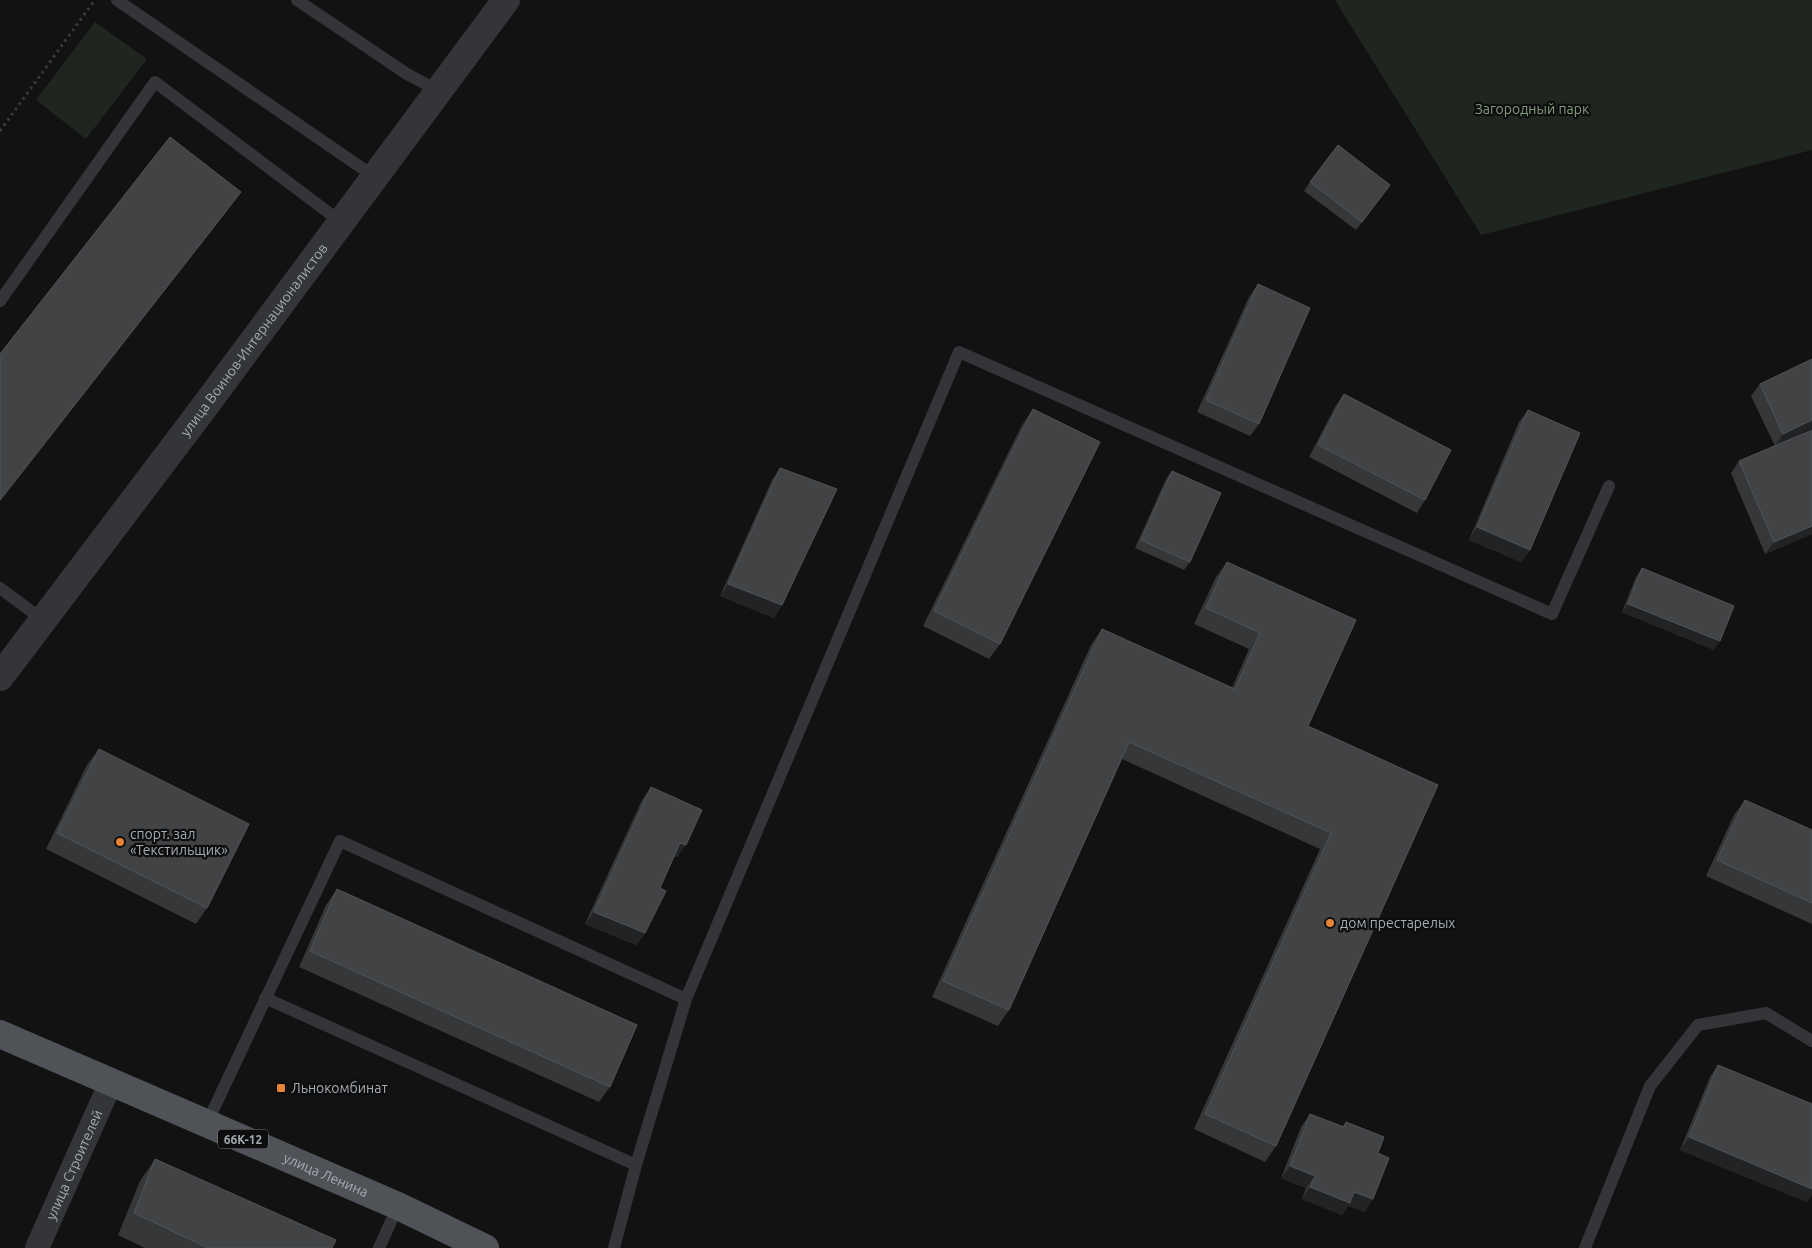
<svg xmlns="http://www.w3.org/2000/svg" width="1812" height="1248" viewBox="0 0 1812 1248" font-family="Ubuntu,sans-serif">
<rect width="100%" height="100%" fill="#121213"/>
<path fill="#1f261f" d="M1335 0H1812V150L1481 235Z
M95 22 147 59 86 139 36 100Z"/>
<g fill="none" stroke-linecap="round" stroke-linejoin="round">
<path stroke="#393c3f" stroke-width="3" stroke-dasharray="2.5 4" stroke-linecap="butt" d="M0 131 94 1"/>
<path stroke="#333538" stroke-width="12" d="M117 0 375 177
M297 0 407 74 439 91
M0 301 155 82 341 222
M0 588 43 620
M265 998 636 1165
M207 1123 340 841 686 999
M379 1248 398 1206
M614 1248 636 1165 686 999 959 352 1552 614 1609 486
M1585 1248 1650 1086 1698 1025 1766 1013 1812 1041"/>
<path stroke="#333538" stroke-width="24" id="s1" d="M37 1248 111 1082"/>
<path stroke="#333538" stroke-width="28" id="s2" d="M0 677 199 414 506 0"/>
<path stroke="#4f5357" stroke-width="28" id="s3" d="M0 1034 398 1206 485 1248"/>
</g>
<path fill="#353738" d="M1310 182 1390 185 1356 230 1304 191Z
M1258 284 1259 424 1250 436 1197 412 1249 297Z
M1760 384 1812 428 1778 444 1812 430V534L1765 554 1731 473 1739 461 1775 446 1751 396Z
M1344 394 1425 500 1417 513 1309 457 1335 407Z
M1033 409 1000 644 989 659 923 626 1022 425Z
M1528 410 1530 550 1521 562 1469 540 1519 422Z
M780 468 782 605 774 618 720 596 772 480Z
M1172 471 1190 562 1184 570 1135 548 1166 479Z
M1227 562 1308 726 1438 785 1276 1146 1265 1162 1194 1129 1320 849 1122 759 1009 1010 998 1026 932 997 1091 645 1102 629 1232 688 1249 649 1194 624 1216 577Z
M1642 568 1714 650 1622 612 1636 577Z
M99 749 207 908 196 924 46 849 87 765Z
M651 787 677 857 674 856 660 888 645 933 636 945 585 924 642 800Z
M1745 800 1812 830V924L1706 876 1734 815Z
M337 889 610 1087 599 1102 299 967 326 905Z
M1718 1065 1807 1202 1680 1150 1710 1077Z
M1310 1114 1342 1127 1346 1122 1378 1153 1365 1212 1348 1206 1342 1215 1302 1199 1306 1188 1281 1178 1301 1127Z
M155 1159 332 1248H145L118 1235 140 1181Z"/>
<path fill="#222324" d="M241 192 225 214 0 502V500Z
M1812 420V428L1775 446 1783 434Z
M1812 526V534L1765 554 1774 542Z
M1477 527 1530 550 1521 562 1469 540Z
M728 584 782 605 774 618 720 596Z
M1628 604 1720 641 1714 650 1622 612Z
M680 843 686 845 677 857 672 856Z
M594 912 645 933 636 945 585 924Z
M1689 1137 1812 1189V1195L1807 1202 1680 1150Z
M1290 1166 1315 1176 1306 1188 1281 1178Z
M1310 1187 1354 1192 1373 1199 1365 1212 1348 1206 1342 1215 1302 1199Z"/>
<path fill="#414345" stroke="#515457" d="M170 137 241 192 0 500V354Z
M1338 145 1390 185 1362 222 1310 182Z
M1258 284 1310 308 1259 424 1206 400Z
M1812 359V420L1783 434 1760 384Z
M1344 394 1451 450 1425 500 1318 445Z
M1033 409 1100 442 1000 644 934 611Z
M1528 410 1580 433 1530 550 1477 527Z
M1812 430V526L1774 542 1739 461Z
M780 468 837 489 782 605 728 584Z
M1172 471 1221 493 1190 562 1141 540Z
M1227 562 1356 620 1308 726 1438 785 1276 1146 1205 1114 1331 833 1129 742 1009 1010 943 981 1102 629 1235 689 1260 633 1206 608Z
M1642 568 1734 606 1720 641 1628 604Z
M99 749 249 824 207 908 57 833Z
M651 787 702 810 686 845 680 843 660 888 666 891 645 933 594 912Z
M1745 800 1812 830V903L1717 860Z
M337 889 637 1025 610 1087 310 951Z
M1718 1065 1812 1104V1189L1689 1137Z
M1310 1114 1344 1127 1346 1122 1384 1137 1378 1153 1389 1158 1373 1199 1354 1192 1350 1203 1310 1187 1315 1176 1290 1166Z
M155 1159 336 1240 332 1248H208L134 1213Z"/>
<g fill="#e78337" stroke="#0d0d0e" stroke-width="2">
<circle cx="120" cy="842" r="5"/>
<circle cx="1330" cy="923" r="5"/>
<rect x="276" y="1083" width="10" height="10" rx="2.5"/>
</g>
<g text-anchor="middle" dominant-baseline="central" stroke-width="4.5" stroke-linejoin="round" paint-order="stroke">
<rect fill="#0d0d0e" stroke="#777c82" stroke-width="1" x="218" y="1129.5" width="50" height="19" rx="4"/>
<g font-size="12" font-weight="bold" fill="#a4acb3">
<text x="243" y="1139">66К-12</text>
</g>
<g font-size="14" fill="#829d7c" stroke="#0d0d0e">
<text x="1532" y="109">Загородный парк</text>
</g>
<g font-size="14" fill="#a4acb3" stroke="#0d0d0e">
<text stroke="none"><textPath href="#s2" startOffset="422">улица Воинов-Интернационалистов</textPath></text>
<text stroke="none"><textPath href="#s1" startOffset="91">улица Строителей</textPath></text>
<text stroke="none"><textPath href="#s3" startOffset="355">улица Ленина</textPath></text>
</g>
<g font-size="14" fill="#a4acb3" stroke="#0d0d0e" text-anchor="start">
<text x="130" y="834">спорт. зал<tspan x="130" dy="16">«Текстильщик»</tspan></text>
<text x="1340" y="923">дом престарелых</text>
<text x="291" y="1088">Льнокомбинат</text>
</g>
</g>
</svg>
